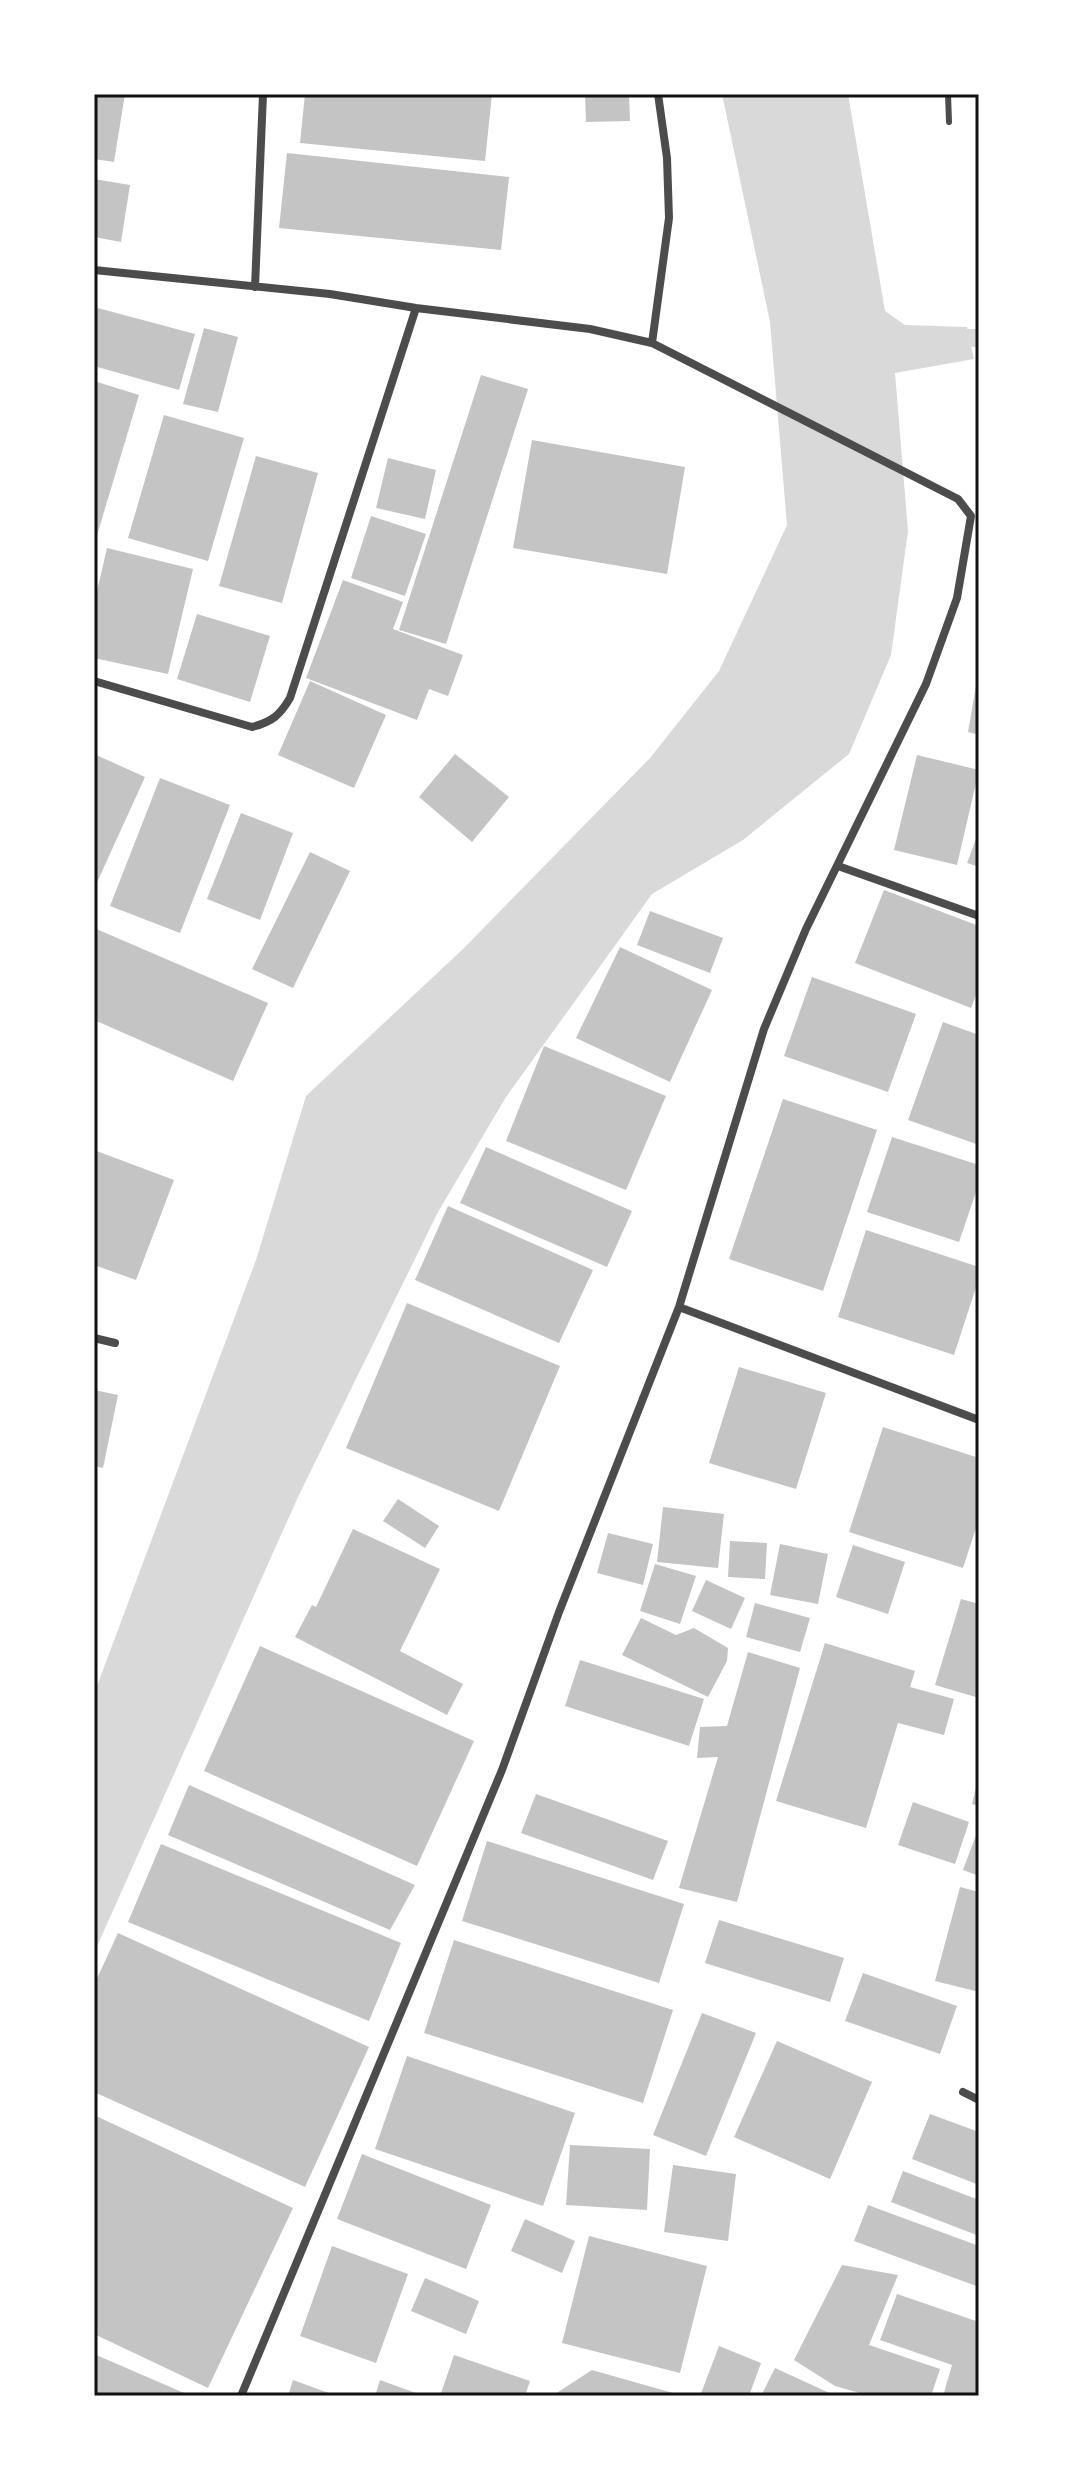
<svg xmlns="http://www.w3.org/2000/svg" width="1073" height="2490" viewBox="0 0 1073 2490" font-family="Montserrat,sans-serif">
<rect width="100%" height="100%" fill="#fff"/>
<path fill="#d9d9d9" d="M722 94H848L885 311 905 325 967 327 974 359 895 373 908 531 891 655 849 754 743 840 652 894 506 1097 438 1212 298 1497 94 1953V1694L256 1260 306 1096 463 949 650 758 719 671 787 525 770 322Z"/>
<g fill="none" stroke-linecap="round" stroke-linejoin="round">
<path stroke="#d9d9d9" stroke-width="18" d="M946 338H979"/>
</g>
<path fill="#c4c4c4" d="M94 94H125L114 162 94 159Z
M305 94H492L485 161 300 143Z
M585 94H629L630 121 586 122Z
M287 153 509 177 501 250 279 228Z
M94 179 130 185 121 242 94 237Z
M94 307 195 334 179 390 94 366Z
M204 328 238 337 218 412 183 404Z
M481 375 528 389 446 644 399 630Z
M94 381 139 395 95 542 94 541Z
M164 415 244 438 208 561 128 538Z
M532 440 685 467 667 574 513 548Z
M256 456 318 473 282 603 219 586Z
M388 458 436 470 425 519 376 508Z
M371 516 426 534 405 596 351 578Z
M107 548 193 569 168 674 94 658V604Z
M343 580 403 602 393 629 463 655 448 696 429 689 417 720 306 678Z
M197 614 270 636 250 702 177 679Z
M977 680H979V735L968 732Z
M310 681 386 715 354 788 278 755Z
M94 754 145 777 94 889Z
M455 754 509 797 472 842 419 797Z
M917 755 979 770 957 865 894 850Z
M160 778 230 805 180 933 110 906Z
M241 813 293 833 260 920 207 899Z
M979 831V867L967 863Z
M310 852 350 871 293 988 252 969Z
M884 890 979 926V987L971 1008 855 963Z
M650 911 723 938 710 973 637 945Z
M94 928 268 1003 233 1081 94 1020Z
M620 947 712 990 670 1082 576 1038Z
M812 977 916 1014 888 1092 784 1056Z
M943 1022 979 1035V1145L908 1120Z
M544 1046 666 1096 626 1190 506 1141Z
M783 1099 877 1130 823 1291 729 1259Z
M892 1137 979 1165V1183L959 1242 867 1212Z
M486 1147 632 1211 607 1267 460 1203Z
M94 1150 174 1180 136 1280 94 1265Z
M448 1206 593 1270 559 1343 415 1280Z
M866 1230 979 1267V1278L954 1355 838 1317Z
M407 1303 560 1366 499 1511 346 1448Z
M739 1367 826 1393 796 1489 709 1463Z
M94 1390 118 1395 103 1468 94 1466Z
M883 1427 979 1458V1519L963 1568 849 1532Z
M398 1499 439 1526 425 1548 383 1521Z
M663 1507 724 1514 718 1568 657 1562Z
M353 1529 440 1569 400 1651 463 1684 447 1715 295 1637 312 1605 316 1607Z
M608 1533 653 1544 643 1585 597 1573Z
M730 1541 767 1543 765 1579 728 1577Z
M780 1544 828 1554 818 1604 770 1595Z
M853 1545 905 1562 888 1614 836 1597Z
M655 1564 696 1576 680 1624 640 1611Z
M706 1580 745 1598 731 1629 692 1611Z
M961 1599 979 1604V1698L935 1685Z
M755 1603 810 1618 800 1652 746 1637Z
M641 1618 676 1635 694 1628 728 1648 727 1661 708 1697 622 1655Z
M825 1643 915 1671 910 1687 954 1699 944 1735 898 1723 866 1828 776 1801Z
M260 1646 474 1741 417 1866 204 1771Z
M748 1652 800 1668 737 1902 679 1888 718 1757 697 1758 700 1727 727 1726Z
M580 1660 704 1699 689 1746 565 1706Z
M978 1779H979V1806L972 1804Z
M189 1785 415 1885 390 1930 168 1835Z
M536 1794 668 1841 653 1880 521 1833Z
M913 1802 969 1822 955 1864 898 1845Z
M979 1827V1876L963 1870Z
M487 1841 684 1904 659 1983 462 1921Z
M161 1844 401 1943 369 2021 128 1922Z
M960 1887 979 1892V1992L935 1981Z
M719 1920 844 1958 830 2002 705 1963Z
M118 1933 369 2047 305 2187 94 2092V1985Z
M454 1940 673 2010 643 2103 424 2033Z
M863 1973 957 2006 940 2054 845 2021Z
M702 2013 756 2033 706 2156 653 2135Z
M777 2041 872 2082 830 2179 734 2137Z
M407 2056 575 2113 543 2206 375 2149Z
M930 2114 979 2132V2185L912 2159Z
M94 2115 293 2208 208 2388 94 2334Z
M570 2145 650 2149 647 2210 566 2205Z
M362 2154 491 2205 466 2269 337 2219Z
M673 2165 736 2174 728 2241 664 2232Z
M903 2171 979 2200V2236L891 2202Z
M868 2205 979 2246V2287L854 2241Z
M525 2219 575 2241 562 2273 511 2251Z
M589 2236 707 2266 680 2373 562 2343Z
M332 2246 408 2274 376 2363 300 2336Z
M842 2265 898 2275 869 2345 940 2369 931 2396H870L835 2386 794 2360Z
M425 2278 479 2301 466 2334 411 2311Z
M897 2294 979 2322V2396H943L952 2365 880 2340Z
M719 2346 761 2363 749 2396H700Z
M94 2354 191 2396H94Z
M454 2355 530 2381 525 2396H440Z
M775 2368 836 2396H761Z
M592 2370 680 2395V2396H552Z
M293 2380 337 2396H288Z
M380 2380 424 2396H375Z"/>
<g fill="none" stroke-linecap="round" stroke-linejoin="round">
<path stroke="#4c4c4c" stroke-width="6" d="M948 94 949 122"/>
<path stroke="#4c4c4c" stroke-width="8" d="M94 270 330 294 416 308 590 329 652 343 958 499 971 516 957 598 926 684 806 929 764 1029 679 1307 559 1612 502 1770 241 2396
M255 287 263 94
M652 343 669 218 667 158 658 94
M94 681 252 727C272 722 280 715 290 698L416 308
M838 866 979 916
M679 1307 979 1420
M94 1338 115 1343
M963 2092 979 2100"/>
</g>
<rect width="1073" height="2490" fill="none" stroke="#ffffff" stroke-width="192"/>
<rect x="96" y="96" width="881" height="2298" fill="none" stroke="#111" stroke-width="3"/>
</svg>
